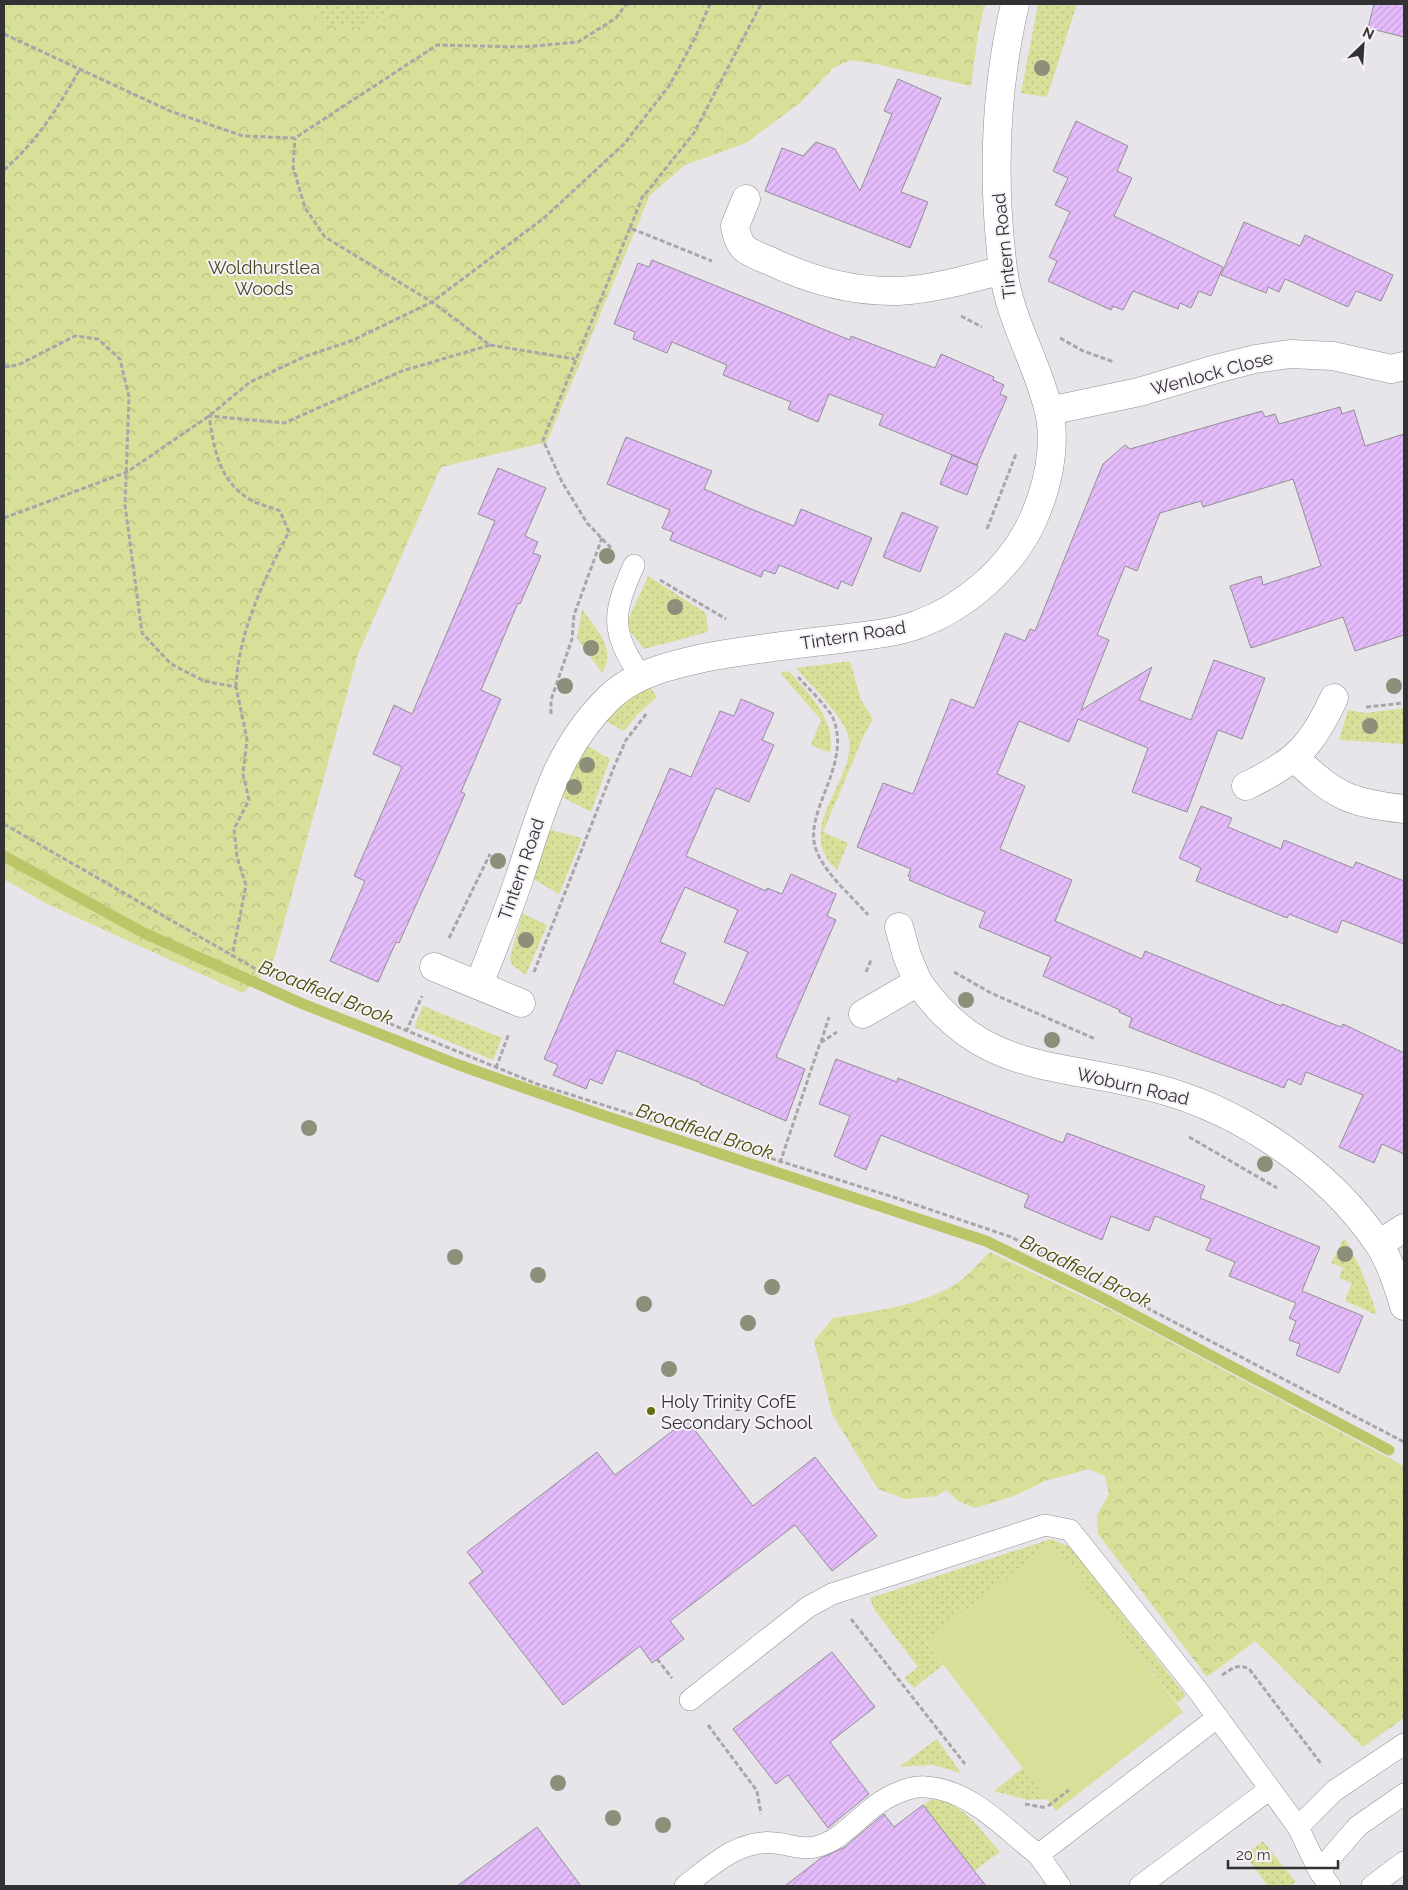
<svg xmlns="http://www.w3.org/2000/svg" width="1408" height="1890" viewBox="0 0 1408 1890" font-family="Raleway,sans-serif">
<defs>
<pattern id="grass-dots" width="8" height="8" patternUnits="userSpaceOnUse" patternTransform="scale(1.25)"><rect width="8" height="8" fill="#d7df98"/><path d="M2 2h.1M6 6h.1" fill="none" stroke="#b9c083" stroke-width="1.8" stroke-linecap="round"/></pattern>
<pattern id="forest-crowns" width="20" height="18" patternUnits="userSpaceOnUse" patternTransform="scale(1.25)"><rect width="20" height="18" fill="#d7df98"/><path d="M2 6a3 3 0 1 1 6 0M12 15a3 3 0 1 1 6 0" fill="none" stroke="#b9c083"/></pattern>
<pattern id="building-hatch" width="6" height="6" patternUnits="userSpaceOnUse" patternTransform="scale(1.25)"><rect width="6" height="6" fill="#e5bcfb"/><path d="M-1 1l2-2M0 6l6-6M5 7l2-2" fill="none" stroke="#c5a2d8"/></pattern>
</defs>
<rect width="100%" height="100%" fill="#e8e5ea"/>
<path fill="url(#grass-dots)" d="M307 4H404L360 27 325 25Z
M1038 4H1077L1047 97 1021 93Z
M648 576 706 613 708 632 644 649 627 627 629 618Z
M582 609C595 628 618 650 602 673L577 638Z
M850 661 861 700 873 719 864 735 823 832 848 843 837 870C790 827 860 779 848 735 844 718 809 683 796 668Z
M789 671C809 695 836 718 830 753L811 745 821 720 780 673Z
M650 687 657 697 639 713 624 731 604 720 632 697Z
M1404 708V744L1339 740 1348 710 1366 713Z
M586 745 610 759 591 812 558 795Z
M547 829 582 838 559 894 533 879Z
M522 913 547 925 526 975 512 965 510 958Z
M423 1006 502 1038 493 1060 414 1027Z
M1344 1238C1359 1262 1368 1287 1377 1315L1345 1301 1352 1283 1339 1278 1343 1268 1331 1263Z
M1051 1539 1070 1547 1186 1696 1177 1703 1052 1544 925 1642 943 1665 914 1688 904 1678 918 1667 874 1609 870 1598Z
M937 1739 961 1773 933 1765 899 1767Z
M1023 1768 1048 1799 1028 1800 994 1791Z
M932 1799C966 1804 978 1828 1000 1852L974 1871 923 1805Z
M1263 1841 1296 1882 1290 1886H1268L1245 1855Z"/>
<path fill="url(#forest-crowns)" d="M4 4H307L325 25 360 27 404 4H985L978 34 971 86 876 64 851 60 833 68 801 102 746 143 685 165 650 195 547 442 441 467 358 654 272 966 243 993 47 904 4 879Z
M990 1252 1117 1313 1404 1466V1718L1363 1747 1255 1641 1207 1677 1098 1534 1097 1515 1109 1494 1105 1476 1089 1469 1045 1481 1014 1496 975 1508 958 1501 946 1490 937 1496 905 1499 878 1489 832 1414 814 1341 833 1318C874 1311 932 1305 965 1277 974 1269 981 1260 990 1252Z"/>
<path fill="#d7df98" d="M1052 1543 1183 1712 1056 1811 925 1641Z"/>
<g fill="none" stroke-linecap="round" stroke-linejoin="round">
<path stroke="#bcc668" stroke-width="11" d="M4 856 144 933 303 1004 459 1065 605 1116 986 1241 1097 1295 1389 1450"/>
</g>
<path fill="url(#building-hatch)" stroke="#928f94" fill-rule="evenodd" d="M1374 4H1404V37L1368 28Z
M898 79 941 98 901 192 928 202 910 248 765 191 782 148 803 156 816 142 835 149 860 191 892 114 884 111Z
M1076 121 1128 146 1117 171 1132 178 1114 216 1223 267 1211 296 1199 291 1191 308 1180 303 1178 309 1133 291 1123 310 1113 306 1111 310 1048 281 1057 261 1049 257 1070 212 1055 205 1068 178 1053 171Z
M1244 222 1300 246 1305 235 1393 275 1381 301 1356 291 1348 307 1285 279 1279 292 1268 287 1266 293 1221 275Z
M652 260 850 340 851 336 935 368 941 354 994 377 993 380 1004 385 1000 394 1007 397 977 465 879 425 883 415 829 394 818 422 788 409 791 402 723 375 727 365 672 342 667 353 633 339 635 332 614 324 638 263 649 267Z
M1340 407 1342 414 1354 410 1365 446 1404 434V635L1355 651 1343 617 1251 648 1230 586 1261 576 1263 585 1321 566 1293 479 1203 507 1201 501 1160 513 1137 571 1125 566 1097 635 1109 640 1081 710 1152 667 1139 700 1191 720 1214 660 1265 678 1242 739 1218 730 1187 812 1132 792 1148 748 1078 719 1069 742 1019 721 997 774 1025 786 1000 849 1072 880 1055 921 1142 959 1145 951 1281 1006 1282 1004 1341 1027 1343 1024 1404 1053V1154L1382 1144 1374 1163 1339 1147 1363 1095 1306 1072 1301 1085 1288 1079 1284 1088 1129 1027 1132 1018 1119 1012 1120 1010 1043 976 1051 957 979 927 985 912 909 880 911 877 908 876 911 869 857 847 883 783 913 794 951 699 974 708 1005 633 1025 641 1030 629 1035 631 1103 464 1125 445 1130 449 1262 411 1265 417 1275 414 1279 424Z
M626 437 712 471 704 489 751 509 794 526 801 509 872 538 852 586 841 581 838 589 779 565 775 574 764 570 761 577 670 540 673 532 662 528 670 510 607 484Z
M952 455 978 466 967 495 940 484Z
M498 468 546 488 525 536 538 542 533 553 541 556 520 604 518 603 481 690 501 699 461 792 465 794 438 856 399 943 396 942 378 982 330 961 365 881 354 876 402 767 373 754 394 705 412 714 495 521 478 514Z
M902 512 938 527 920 572 883 557Z
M741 699 774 713 762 740 774 745 749 802 716 788 686 856 766 891 767 888 782 894 791 874 836 894 827 916 836 920 776 1057 805 1069 786 1121 700 1084 701 1083 617 1050 602 1084 590 1079 586 1089 553 1075 558 1065 544 1059 670 768 691 777 720 711 734 716ZM685 887 738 910 724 942 748 952 724 1006 673 983 686 953 660 942Z
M1201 806 1232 818 1228 827 1281 849 1284 840 1353 868 1356 862 1404 881V944L1342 920 1337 933 1289 914 1287 918 1196 881 1201 868 1179 858Z
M836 1059 897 1082 898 1078 1063 1143 1067 1133 1147 1163 1205 1186 1200 1198 1320 1247 1302 1291 1363 1316 1339 1373 1296 1355 1300 1344 1289 1340 1296 1321 1289 1318 1296 1303 1229 1276 1235 1262 1206 1250 1211 1239 1155 1216 1149 1231 1111 1216 1102 1240 1024 1207 1029 1195 881 1135 866 1170 834 1156 850 1116 819 1104Z
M687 1420 753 1506 815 1457 877 1536 832 1571 795 1525 670 1621 684 1639 652 1663 640 1646 563 1705 469 1583 483 1572 467 1552 597 1452 615 1475Z
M832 1652 875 1707 830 1742 869 1794 828 1828 788 1775 776 1784 733 1729Z
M923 1805 986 1886H785L821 1858 845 1847 884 1814 894 1827Z
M537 1827 581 1886H457Z"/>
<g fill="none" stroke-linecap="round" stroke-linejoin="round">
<defs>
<path id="lane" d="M634 565C612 615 610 630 641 677
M690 1700 808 1607 832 1594 1045 1525 1070 1530 1199 1692 1298 1827 1319 1871 1330 1886
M1298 1827 1334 1791 1404 1744
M1038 1855 1218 1717
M1319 1871 1358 1826 1404 1794
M685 1886C711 1866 739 1839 774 1843 790 1844 803 1851 819 1846 847 1837 862 1811 887 1798 898 1792 914 1786 926 1787 962 1789 992 1816 1018 1838 1024 1844 1032 1849 1038 1855 1046 1865 1053 1876 1060 1886
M1140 1886 1270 1789
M1372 1886 1404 1862"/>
<path id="street" d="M746 199 735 226C736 233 738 241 743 247 750 254 761 257 770 261 809 280 854 292 899 291 934 289 969 279 1003 270
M1049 411 1139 392 1216 369 1255 359 1290 354 1333 356 1391 369 1404 366
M1295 758C1334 796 1350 803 1404 809
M1246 786C1294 763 1311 748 1334 698
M434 967 521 1003
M918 982C982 1075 1058 1062 1155 1088 1240 1110 1328 1169 1378 1243 1390 1261 1398 1285 1404 1306
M479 985C492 950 507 915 519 879 542 811 556 749 610 697 635 673 675 664 708 657 752 649 796 644 840 639 866 635 894 634 919 624 965 607 1009 569 1031 524 1047 490 1058 445 1048 408 1036 359 1010 321 1003 269 992 181 995 90 1015 4
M863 1014 918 982 907 956 899 927
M1379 1244 1404 1228"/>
</defs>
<use href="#lane" stroke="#939095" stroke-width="22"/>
<use href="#street" stroke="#939095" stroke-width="29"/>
<path stroke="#a9a6aa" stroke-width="3" stroke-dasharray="5 2.5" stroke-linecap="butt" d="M4 34 170 111 243 136 295 138 437 45 523 47 578 42 616 18 626 4
M4 170C39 139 57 109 80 69
M630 228 642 198 694 133 761 4
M961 316 982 327
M1060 338 1083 351 1114 362
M490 345 575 359
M4 367 18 365 75 336 98 339 120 359 129 397 125 505 142 633 171 664 204 681 236 687 247 739 243 774 249 800 234 829 237 857 246 885 232 957
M4 518 127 472 209 416 250 382 306 356 351 341 432 302 544 218 624 144 669 86 695 38 710 4
M987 529 1016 454
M611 548 587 523 562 482 543 440 630 228 712 261
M660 580 726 619
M798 677C808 688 827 706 833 718 853 766 800 814 817 852 827 876 851 895 868 915
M236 687C238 633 264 579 289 532L280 511C271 507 260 505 251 500 219 482 214 449 209 416L284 423 402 371 490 345 432 302 325 237 305 208 293 167 295 138
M1366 707 1404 703
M551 714V700L572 639 574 615 602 538
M4 824 254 968 537 1084 896 1198 1011 1237 1404 1442
M449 938 490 854
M534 972 614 767 626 740 647 713
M866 972 872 958
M954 972 991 993 1095 1039
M406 1032 422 996
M821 1042 829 1017
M496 1068 509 1033
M1189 1137 1277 1188
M780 1163 820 1043 837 1032
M851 1619 965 1764
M657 1659 672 1678
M1222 1675C1232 1669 1239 1662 1250 1670L1322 1765
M708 1725 757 1791 761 1814
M1025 1804 1047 1808
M1048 1806 1069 1790"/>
<use href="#lane" stroke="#fff" stroke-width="21"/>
<use href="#street" stroke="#fff" stroke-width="28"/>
</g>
<g fill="#8e8f7b">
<circle cx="1042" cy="68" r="8"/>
<circle cx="607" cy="556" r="8"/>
<circle cx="675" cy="607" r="8"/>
<circle cx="591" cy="648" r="8"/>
<circle cx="565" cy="686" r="8"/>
<circle cx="1394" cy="686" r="8"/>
<circle cx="1370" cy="726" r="8"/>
<circle cx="587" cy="765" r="8"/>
<circle cx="574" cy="787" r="8"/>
<circle cx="498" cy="861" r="8"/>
<circle cx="526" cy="940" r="8"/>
<circle cx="966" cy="1000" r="8"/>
<circle cx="1052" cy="1040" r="8"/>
<circle cx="309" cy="1128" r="8"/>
<circle cx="1265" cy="1164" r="8"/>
<circle cx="1345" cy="1254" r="8"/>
<circle cx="455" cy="1257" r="8"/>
<circle cx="538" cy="1275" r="8"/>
<circle cx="772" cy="1287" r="8"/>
<circle cx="644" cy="1304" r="8"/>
<circle cx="748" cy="1323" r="8"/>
<circle cx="669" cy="1369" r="8"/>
<circle cx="738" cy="1403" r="8"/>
<circle cx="558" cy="1783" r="8"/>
<circle cx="613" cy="1818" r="8"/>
<circle cx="663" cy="1825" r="8"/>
</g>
<circle fill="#656b0f" stroke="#f6f2f8" stroke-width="2" cx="651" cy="1411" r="5"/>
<g text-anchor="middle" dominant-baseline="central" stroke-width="4" stroke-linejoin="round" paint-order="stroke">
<g font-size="18" fill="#323133" stroke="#f6f2f8">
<text transform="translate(1004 246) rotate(-96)">Tintern Road</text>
<text transform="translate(1212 373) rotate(-15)">Wenlock Close</text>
<text transform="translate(853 635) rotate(-9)">Tintern Road</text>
<text transform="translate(521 869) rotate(-71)">Tintern Road</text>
<text transform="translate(1133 1086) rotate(13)">Woburn Road</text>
</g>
<g font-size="18" fill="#444821" stroke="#f6f2f8">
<text x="264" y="267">Woldhurstlea<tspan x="264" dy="21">Woods</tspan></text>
</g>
<g font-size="18" fill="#323133" stroke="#f6f2f8" text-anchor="start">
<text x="661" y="1401">Holy Trinity CofE<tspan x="661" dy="21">Secondary School</tspan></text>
</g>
<g font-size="19" font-style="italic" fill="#494e03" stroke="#f6f2f8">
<text transform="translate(326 992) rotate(22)">Broadfield Brook</text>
<text transform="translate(705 1131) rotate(18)">Broadfield Brook</text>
<text transform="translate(1086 1271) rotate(26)">Broadfield Brook</text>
</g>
</g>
<rect width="1408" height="1890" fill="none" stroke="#323133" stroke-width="10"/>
<g transform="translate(1363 45) rotate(25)" stroke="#f6f2f8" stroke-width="4" paint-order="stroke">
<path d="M0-4L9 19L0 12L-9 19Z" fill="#323133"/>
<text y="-8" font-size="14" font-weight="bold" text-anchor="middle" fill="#323133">N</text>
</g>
<path d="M1228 1860v8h110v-8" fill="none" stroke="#323133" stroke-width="2.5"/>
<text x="1236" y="1860" font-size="15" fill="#323133" stroke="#f6f2f8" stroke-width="4" paint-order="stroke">20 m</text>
</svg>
